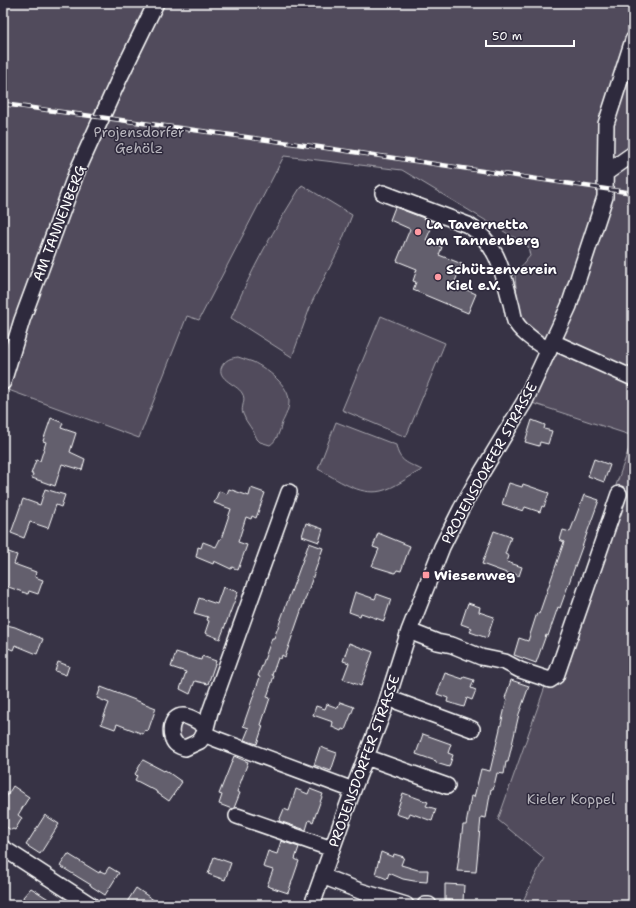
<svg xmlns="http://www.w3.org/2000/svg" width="636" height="908" viewBox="0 0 636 908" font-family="'Shantell Sans',sans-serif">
<rect width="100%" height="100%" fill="#373345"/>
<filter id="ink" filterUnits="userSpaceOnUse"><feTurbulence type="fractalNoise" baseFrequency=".025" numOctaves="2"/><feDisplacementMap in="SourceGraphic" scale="8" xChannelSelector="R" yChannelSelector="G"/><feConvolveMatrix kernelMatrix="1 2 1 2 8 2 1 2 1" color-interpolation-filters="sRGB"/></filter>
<g filter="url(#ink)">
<path fill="#514c5c" stroke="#a8a6ae" d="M3 3H633V436L532 403 557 351C549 344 537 337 530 329 518 315 516 292 515 274L530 256 528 246 402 170 284 156 199 320 187 316 139 438 3 388Z
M302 185 352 215 338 251 312 302 292 357 231 318C250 272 275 227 302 185Z
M381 316 445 343 406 437 342 410Z
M238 357C243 359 248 360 253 362 266 368 290 386 289 402 289 409 285 417 282 423 280 430 277 441 270 445L260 442 257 439C254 430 246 423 243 414 240 407 247 400 242 393 237 384 212 378 224 363 228 359 231 358 238 357Z
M336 422 396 445C399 462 408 463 422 470 409 476 395 488 381 491 359 496 337 479 318 469Z
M633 437V905H521L544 858 498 820Z
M183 721 196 729V735L183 741 176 734V729Z"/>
<path fill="#635f6d" stroke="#fff" d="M395 207 434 222 426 240 442 247 439 255 462 264 454 284 476 294 468 313 413 290 416 282 413 281 417 269 397 261 410 229 390 220Z
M51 418 63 423 61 428 76 433 70 452 85 459 82 470 62 464 55 486 32 478 33 474H31L36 460 40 461 46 442 43 441Z
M532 420 545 425 544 429 552 431 548 444 540 442 539 446 525 442Z
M594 459 610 465 604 482 588 476Z
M509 483 522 487 523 484 549 493 544 507 542 506 540 512 525 507 523 511 502 504Z
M251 488 265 493 256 518 252 516 251 519 246 517 238 542 247 545 238 570 232 567 231 569 214 561 213 564 196 557 198 547 201 548 203 542 216 547 220 539H221L231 509 214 503 219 491 227 494 229 489 249 496Z
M45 489 65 495 61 507 56 505 48 528 30 522 24 538 11 533 23 499 40 505Z
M584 495 599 500 560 608 558 607 548 636 546 635 536 663 514 655 519 638 528 641 537 613 539 614 564 542 560 540 563 530 570 532Z
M306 523 323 529 319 542 302 536Z
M494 531 511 537 505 554 509 556 507 562 522 567 519 576 513 573 512 575 482 564Z
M378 533 410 546 401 571 397 570 395 573 372 566 379 549 373 547Z
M309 543 323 548 285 657 282 655 281 659 278 658 272 675 274 676 267 697 270 698 261 725 263 726 257 744 244 740 249 728 243 726 260 677 258 676 263 663 272 638H274Z
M3 550 17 555 14 564 36 572 35 577 43 580 38 594 29 591 28 594 3 585Z
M223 587 238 592 220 639 205 633 209 621 207 620 208 617 194 613 199 598 217 604Z
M355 592 375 599 377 594 391 599 384 621 361 613 360 616 349 612Z
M468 603 480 607 479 612 494 617 487 638 470 632 472 628 461 624Z
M7 625 15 627 43 639 37 654 15 645 13 650 3 646V627L6 628Z
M349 643 373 652 361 686 343 679 349 663 343 661Z
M176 652 201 660 202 656 216 661 208 684 195 681 190 694 180 689 186 672 171 667Z
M58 662 69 666 66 675 55 671Z
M445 673 463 679 464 677 474 680 471 688 476 690 472 700 467 698 464 707 447 702 448 698 437 694Z
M511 680 529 686 519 714 508 762H506L504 774 497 773 493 790 491 789 486 818 481 817 476 872 457 871 463 825H466L471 796 474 797 481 769 490 771 507 699 505 698Z
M101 687 156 708 148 731 145 730 143 734 117 724 115 729 101 724 109 703 97 698Z
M340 702 354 707 345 730 342 729 341 731 332 727 333 722 313 715 316 706 325 709 327 704 338 708Z
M423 734 451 744 448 753 453 755 449 767 436 763V761L416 754Z
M320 747 337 753 331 771 314 765Z
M234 756 248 762 237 792 240 793 234 808 232 809 219 804 222 795 219 794Z
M143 760 164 771 165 770 182 782 169 801 156 792V791L135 780 137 776 135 774Z
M13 786 29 797 18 815 22 818 15 830 13 829 11 830 3 825V802Z
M296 789 308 794 310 789 323 794 313 822 309 820 306 830 279 821 284 809 289 811Z
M403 793 428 802 426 806 436 809 432 821 410 813 408 818 396 814Z
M45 815 59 824 40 854 26 845Z
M281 841 299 847 295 859 299 861 288 893 267 886 273 870 263 867 268 851 277 854Z
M381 852 393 857 394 854 404 857 401 865 418 870H428L427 882 414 881 403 879 389 873 387 879 375 874Z
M68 854 99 873 100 871 105 873 109 867 119 873 105 895 91 886V885L60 866Z
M214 857 231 863 225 880 208 874Z
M445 884 464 885 463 901 445 900Z
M31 888 58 905H25L23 897Z
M136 888 161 905H125Z"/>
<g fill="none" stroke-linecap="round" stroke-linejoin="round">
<defs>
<path id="minor" d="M606 173 633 154
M383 193 468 225C497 243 502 269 510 300 512 306 513 314 515 321 521 333 538 343 549 351
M553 342 633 378
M3 382 22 320 76 174 120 77 156 3
M289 492 210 712 205 732 209 736 216 739 353 790
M409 631 437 642 452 645 481 657 505 662 520 670 550 680 556 676 619 494
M388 698 472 729
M205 732 200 741 185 748C182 747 178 746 176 744 168 736 170 716 183 716 191 716 200 723 206 727
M366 757 447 786
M237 816 332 849
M3 848 91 905
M322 876 360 891 406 905
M312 905 353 790 384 710 409 631 442 547 461 509 476 482 525 401 569 306 605 197 606 124 633 40
M425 905H429"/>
</defs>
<use href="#minor" stroke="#fff" stroke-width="18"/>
<use href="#minor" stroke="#2f2a3d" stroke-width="15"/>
<defs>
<path id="rail" d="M3 104 319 147 633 193"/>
</defs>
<use href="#rail" stroke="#fff" stroke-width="4.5"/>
<use href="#rail" stroke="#2f2a3d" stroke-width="3" stroke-dasharray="9" stroke-linecap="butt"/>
</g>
</g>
<g fill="#ff9aa2" stroke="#2f2a3d" stroke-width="1.5">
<circle cx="418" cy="232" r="4"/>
<circle cx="438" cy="277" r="4"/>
<rect x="422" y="571" width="8" height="8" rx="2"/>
</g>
<g text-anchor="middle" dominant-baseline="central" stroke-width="3" stroke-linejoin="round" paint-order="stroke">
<g font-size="14" fill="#b9b7be" stroke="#2f2a3d">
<text x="139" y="132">Projensdorfer<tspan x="139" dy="16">Gehölz</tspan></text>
<text x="571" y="799">Kieler Koppel</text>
</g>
<g font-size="14" fill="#fff" stroke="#2f2a3d">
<text transform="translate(59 223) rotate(-69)">AM TANNENBERG</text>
<text transform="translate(489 463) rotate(-61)">PROJENSDORFER STRASSE</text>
<text transform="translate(364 761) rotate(-70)">PROJENSDORFER STRASSE</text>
</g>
<g font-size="14" font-weight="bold" fill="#fff" stroke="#2f2a3d" text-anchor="start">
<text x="426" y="224">La Tavernetta<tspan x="426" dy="16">am Tannenberg</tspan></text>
<text x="446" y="269">Schützenverein<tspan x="446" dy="16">Kiel e.V.</tspan></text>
<text x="434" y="575">Wiesenweg</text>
</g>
</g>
<rect width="636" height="908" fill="none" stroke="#2f2a3d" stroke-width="16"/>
<rect x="8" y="8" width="620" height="892" fill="none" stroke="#fff" stroke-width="1.5" filter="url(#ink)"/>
<path d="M486 40v6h88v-6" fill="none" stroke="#ffffff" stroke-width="2"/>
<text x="492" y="40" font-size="12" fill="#ffffff" stroke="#2f2a3d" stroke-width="3" paint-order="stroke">50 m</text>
</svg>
